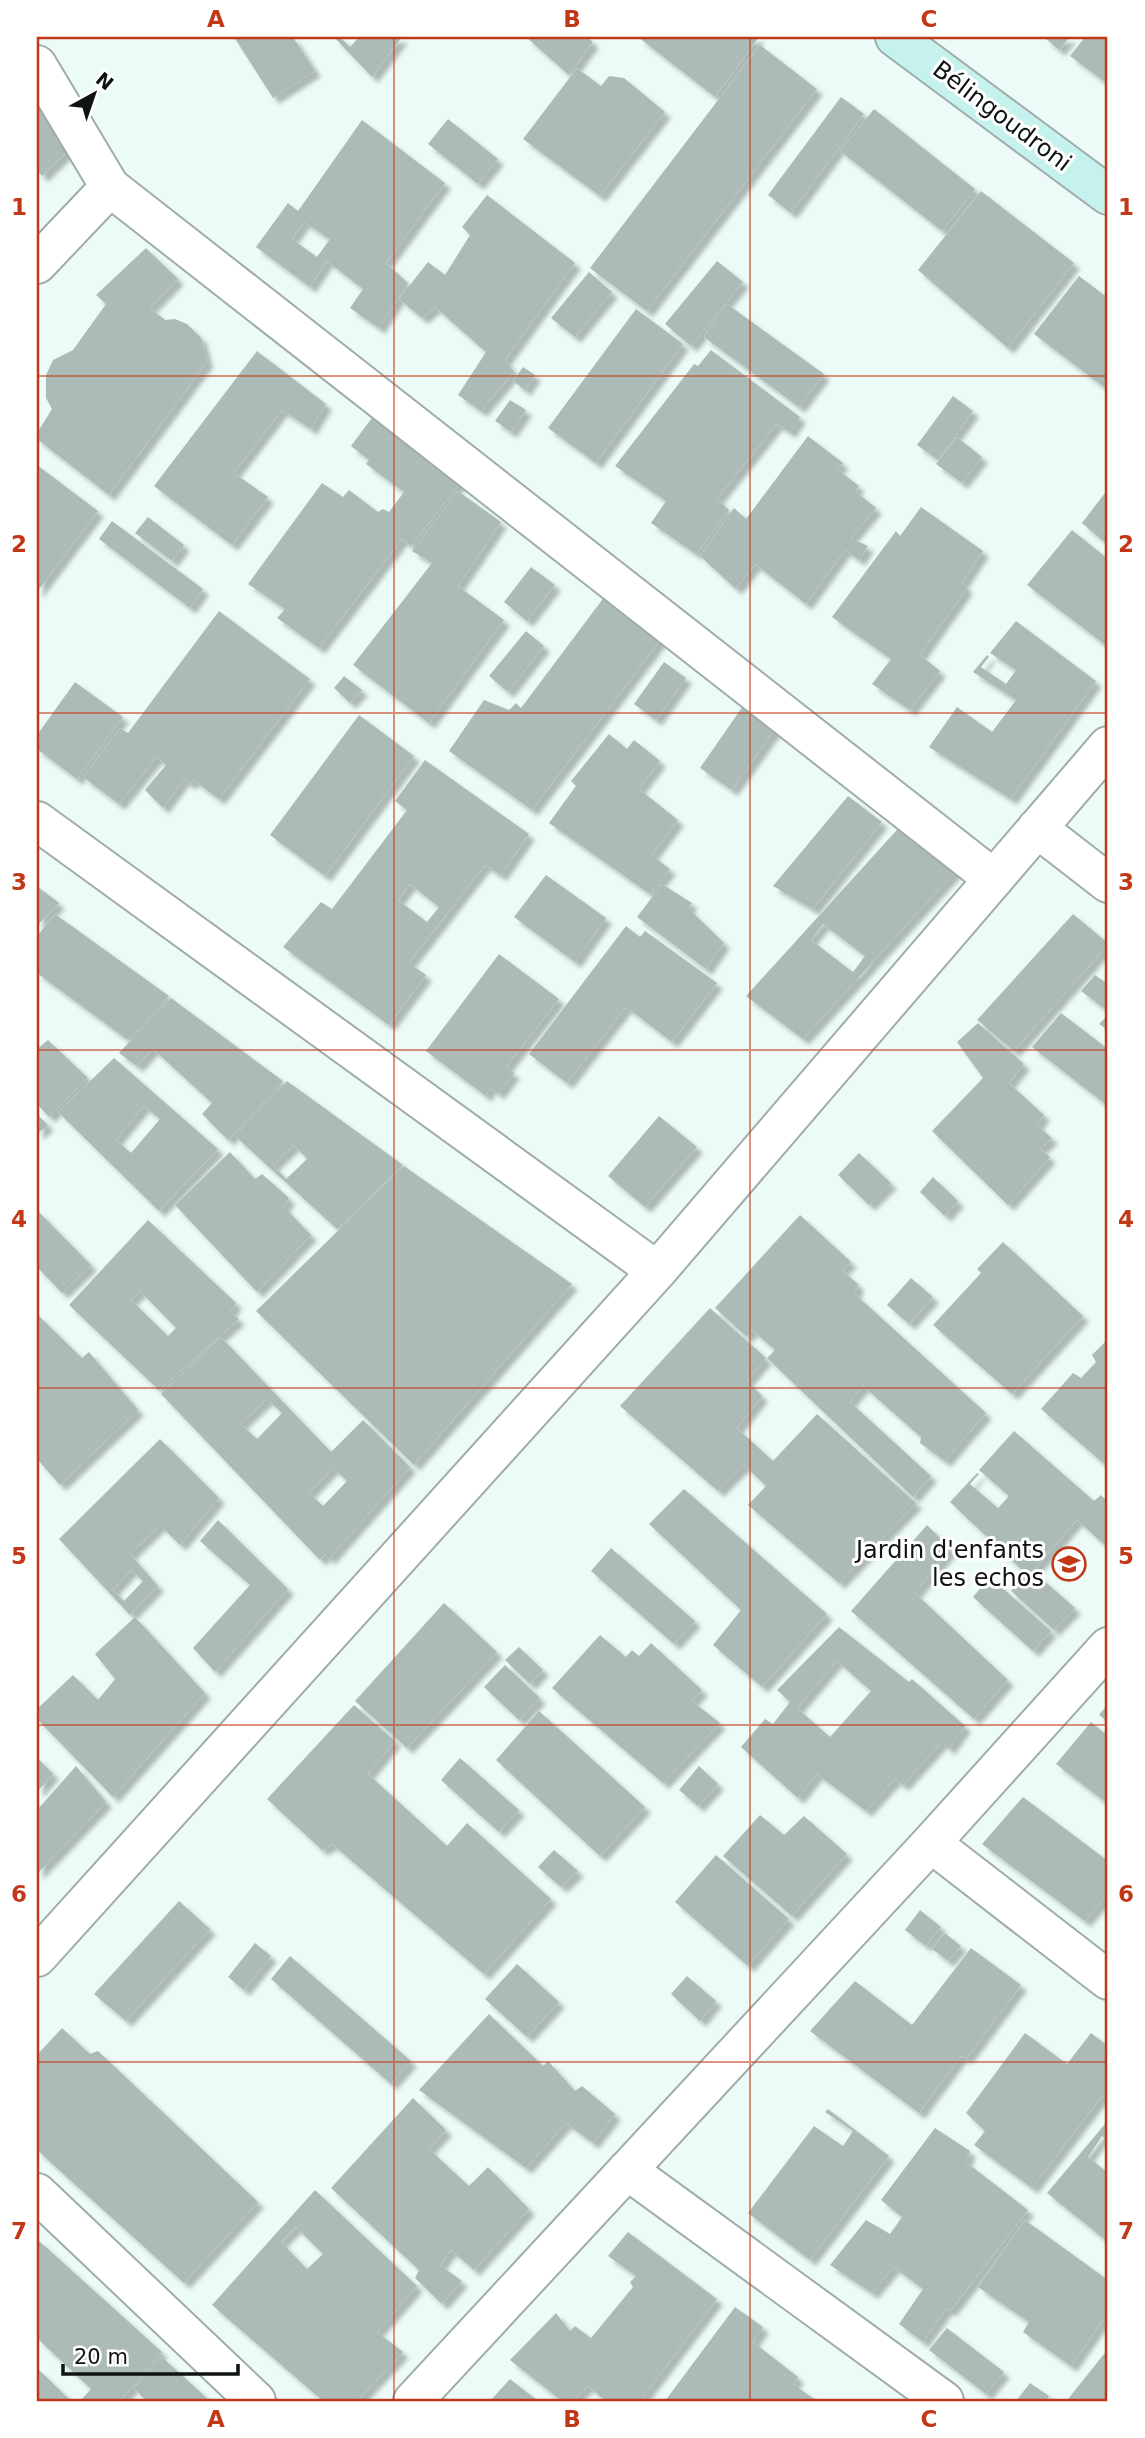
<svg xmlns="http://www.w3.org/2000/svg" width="1145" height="2438" viewBox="0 0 1145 2438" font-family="'DejaVu Sans',sans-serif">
<defs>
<filter id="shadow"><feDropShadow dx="6" dy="6" stdDeviation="2" flood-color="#0004"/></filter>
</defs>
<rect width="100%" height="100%" fill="#ecfbf8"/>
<path fill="#adbbb8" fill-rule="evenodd" filter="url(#shadow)" d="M234 37H293L315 71 273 98Z
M334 37H340L350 47 359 37H402L372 77Z
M526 37H587L593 42 569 75Z
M638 37H759L715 97Z
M1044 37H1070L1059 50Z
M1085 37 1103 39 1108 37V84L1070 56Z
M760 45 817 89 647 311 590 268Z
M577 68 601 86 609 76 624 78 665 112 600 196 523 139Z
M37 93 73 146 42 176 37 170Z
M841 97 864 114 791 213 768 195Z
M874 109 975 189 942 231 840 151Z
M448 119 498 159 478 184 428 144Z
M362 120 445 183 386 263 408 283 379 328 350 308 363 289 327 261 310 287 256 247 288 203 298 211ZM304 222 330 239 317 257 292 239Z
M981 191 1074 263 1008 348 918 270Z
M487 195 575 263 505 360 514 372 481 411 458 395 486 352 435 307 422 318 399 299 428 262 445 275 470 235 462 227Z
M146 248 178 279 150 308 165 320 175 319 187 324 201 338 207 362 109 495 37 439V433L52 409 46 398V375L53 360 73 350 106 304 96 295Z
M717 261 743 282 691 346 665 324Z
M589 272 612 292 575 337 551 318Z
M1079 276 1108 298V390L1034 334Z
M727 304 824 374 799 407 704 337Z
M636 309 683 344 596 463 548 428Z
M711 350 800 417 790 432 777 424 717 499 729 510 696 554 651 523 666 501 615 466 694 364 698 366Z
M257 351 326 404 311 429 282 410 234 473 268 497 232 545 154 486Z
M523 367 535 375 525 390 513 381Z
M953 396 973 411 938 460 917 445Z
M510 400 526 410 511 432 495 421Z
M374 415 460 483 411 546 402 539 319 648 277 618 285 609 248 584 322 483 343 497 349 490 378 512 383 509 389 512 404 492 366 464 369 460 351 446Z
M808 436 843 463 837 469 859 486 855 491 876 508 851 538 868 546 859 560 845 550 806 604 755 564 736 589 700 556 734 508 746 519Z
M957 437 982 457 962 483 936 464Z
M37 465 98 511 37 592Z
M1108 489V545L1082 523Z
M458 491 501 522 458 586 504 620 429 723 353 665 432 563 412 551Z
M921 507 983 551 962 583 967 588 920 655 940 671 910 710 872 684 891 659 832 617 896 531 900 536Z
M148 517 184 545 172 561 135 533Z
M112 521 203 589 190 608 99 539Z
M1072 530 1108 559V647L1027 585Z
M531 567 555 585 527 621 504 602Z
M608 592 665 634 532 810 449 751 484 700 509 710 516 703 521 708Z
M219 611 310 679 219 799 193 780 189 784 184 779 163 808 145 790 166 765 157 757 119 804 83 777 120 728 128 733Z
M1016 621 1096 681 1011 799 929 747 957 707 992 732 1016 700 973 672 987 655 989 657 981 667 1006 684 1016 670 990 653Z
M526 631 544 646 508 692 489 676Z
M664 662 686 678 656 720 634 704Z
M344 676 362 690 350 703 334 688Z
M75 682 123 717 77 779 37 749V735Z
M743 706 776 728 732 790 700 768Z
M359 715 414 756 325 876 270 835Z
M609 734 627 749 634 740 660 761 639 789 678 820 652 855 670 869 650 894 549 823 576 786 571 781Z
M425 760 529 834 501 875 485 865 409 963 426 975 389 1025 283 947 321 902 332 909 407 810 395 801ZM410 884 439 907 427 922 398 900Z
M848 796 882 822 813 909 773 886Z
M905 821 961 865 803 1039 746 996ZM823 924 865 956 853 972 811 940Z
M546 875 606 918 575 962 514 917Z
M662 884 692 903 688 908 724 943 706 969 637 917Z
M37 886 59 903 37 926Z
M55 914 169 996 128 1040 37 973V936Z
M1073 914 1108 943V945L1014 1051 977 1020Z
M626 926 640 937 645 931 717 983 672 1042 626 1007 567 1083 529 1054Z
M499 954 559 999 506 1067 514 1073 498 1094 490 1087 486 1096 426 1051Z
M1095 975 1108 984V1011L1081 991Z
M171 998 283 1081 228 1140 202 1114 212 1103 153 1049 137 1066 119 1053Z
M1061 1013 1108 1049V1106L1032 1047Z
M1108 1015V1030L1099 1024Z
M978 1023 1024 1064 1009 1083 1044 1115 1037 1125 1052 1138 1040 1149 1050 1157 1008 1205 932 1131 983 1078 957 1042Z
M48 1040 88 1078 49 1117 37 1104V1049Z
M114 1058 218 1149 159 1211 58 1112ZM144 1106 160 1119 131 1153 116 1140Z
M287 1081 403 1165 337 1229 235 1136ZM294 1145 307 1159 286 1179 273 1165Z
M37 1114 48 1125 37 1134Z
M659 1116 697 1147 645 1207 608 1176Z
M230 1152 255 1179 262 1174 289 1198 284 1207 311 1235 257 1292 175 1205Z
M859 1153 891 1183 869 1205 838 1175Z
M404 1166 572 1284 414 1465 256 1311Z
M933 1177 958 1201 945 1216 920 1192Z
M37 1210 91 1265 62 1293 37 1267Z
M800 1215 851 1262 842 1270 858 1284 855 1294 986 1413 945 1461 920 1443 921 1437 863 1386 850 1402 931 1476 913 1497 767 1358 775 1350 752 1330 747 1337 715 1308Z
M148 1220 236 1303 230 1312 239 1319 159 1390 69 1305ZM140 1291 176 1328 168 1336 131 1300Z
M1003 1242 1083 1316 1012 1394 933 1325 981 1273 977 1269Z
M911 1278 933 1297 909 1324 887 1305Z
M710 1308 766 1358 747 1381 762 1396 737 1428 773 1461 817 1414 916 1503 839 1583 748 1505 766 1486 744 1465 718 1491 620 1406Z
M37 1314 82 1358 89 1352 138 1410 60 1485 37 1459Z
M221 1337 331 1452 363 1420 410 1467 329 1559 325 1554 320 1560 161 1394ZM267 1399 282 1413 257 1439 241 1424ZM333 1468 347 1481 323 1506 309 1493Z
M1108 1339V1463L1106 1461 1103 1463 1041 1409 1073 1373 1081 1378 1096 1362 1092 1355Z
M1014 1431 1094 1501 1101 1495 1108 1502V1548L1077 1520 1033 1571 1075 1608 1054 1630 1011 1591 1025 1573 950 1502 977 1473 979 1474 970 1484 998 1508 1009 1496 979 1470Z
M160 1439 219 1498 180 1545 160 1525 130 1554 158 1586 130 1615 59 1539ZM131 1570 143 1581 124 1601 113 1590Z
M684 1489 827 1614 762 1687 713 1645 741 1610 649 1524Z
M218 1520 288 1589 215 1672 193 1648 250 1585 200 1541Z
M927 1525 951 1549 915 1593 1008 1680 974 1719 851 1611Z
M611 1548 695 1621 674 1644 591 1571Z
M990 1577 1051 1631 1033 1651 973 1597Z
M444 1603 497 1652 407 1748 355 1701Z
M135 1617 205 1693 113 1797 37 1719V1709L73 1675 98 1700 115 1679 95 1654Z
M839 1627 909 1682 912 1679 965 1726 949 1749 942 1742 903 1785 895 1779 866 1811 817 1774 798 1798 741 1747 765 1719 773 1724 790 1702 777 1690ZM837 1661 871 1691 830 1737 797 1708Z
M600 1635 626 1657 632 1650 639 1656 651 1643 702 1690 692 1701 720 1723 663 1783 552 1688Z
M519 1647 543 1670 530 1684 505 1660Z
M505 1665 540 1698 519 1720 484 1687Z
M1108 1704V1722L1099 1715Z
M354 1705 395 1741 368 1774 447 1846 467 1823 551 1899 484 1974 332 1844 322 1850 267 1799Z
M539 1711 645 1807 600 1856 496 1760Z
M1091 1722 1108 1736V1804L1056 1764Z
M37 1757 53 1774 37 1792Z
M460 1758 519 1810 499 1832 441 1780Z
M76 1766 106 1802 37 1874V1810Z
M699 1766 718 1784 698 1806 679 1790Z
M1023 1797 1108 1861V1894L1085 1921 982 1844Z
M760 1815 784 1835 804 1816 847 1854 792 1916 723 1856Z
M554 1850 578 1871 561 1887 538 1867Z
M716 1855 789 1919 748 1966 675 1902Z
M179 1901 210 1929 126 2021 94 1994Z
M920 1910 941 1927 926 1946 905 1930Z
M945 1933 961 1946 948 1961 932 1949Z
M255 1943 271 1956 244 1990 228 1977Z
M971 1948 1021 1985 967 2058 961 2056 919 2113 810 2031 855 1981 912 2025Z
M290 1956 411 2061 391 2084 271 1979Z
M517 1964 559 2002 527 2037 485 1999Z
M687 1976 716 2001 700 2021 671 1994Z
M489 2014 543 2066 548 2061 575 2091 582 2086 615 2114 593 2143 566 2123 526 2168 419 2090Z
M62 2028 90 2054 98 2051 258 2202 184 2283 37 2150V2055Z
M1025 2033 1067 2064 1091 2033 1108 2046V2099L1102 2096 1032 2188 974 2145 985 2131 966 2113Z
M413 2098 446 2130 429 2149 469 2186 488 2167 529 2209 474 2270 451 2250 440 2265 462 2281 442 2304 415 2278 419 2270 331 2188Z
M828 2109 889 2156 810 2260 748 2213 814 2126 843 2146 853 2131 825 2112Z
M1105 2124 1108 2126V2141L1102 2136 1088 2157 1108 2173V2242L1047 2193Z
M935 2128 970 2151 966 2162 1028 2210 951 2310 946 2309 923 2342 899 2324 923 2289 894 2267 872 2293 830 2265 866 2220 890 2234 902 2217 881 2200Z
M315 2190 417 2286 377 2332 403 2352 357 2401H323L212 2305ZM296 2227 323 2254 307 2269 281 2242Z
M1025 2220 1108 2280V2313L1071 2366 1023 2332 1029 2322 978 2287Z
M628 2232 717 2299 640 2401H606L588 2386 572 2401H562L510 2360 556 2313 570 2331 575 2326 591 2338 633 2287 630 2282 636 2276 608 2256Z
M37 2239 162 2352 120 2401H80L91 2389 37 2338Z
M735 2307 763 2327 753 2342 798 2377 793 2384 817 2401H665Z
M947 2328 1004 2372 986 2394 929 2350Z
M1108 2349V2401L1068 2399Z
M162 2357 210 2401H146L134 2388Z
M37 2368 71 2401H37Z
M510 2379 538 2401H490Z
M1030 2383 1049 2396 1046 2401H1016Z"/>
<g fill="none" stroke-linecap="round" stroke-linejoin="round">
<defs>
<path id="street" d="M37 65 110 187 994 879
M37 264 110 187
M37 821 657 1271
M1037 828 1108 883
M931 1843 1108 1980
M37 1957 657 1271 1108 746
M627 2170 944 2401
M37 2193 256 2401
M413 2401 931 1843 1108 1647"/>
<path id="secondary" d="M895 37 1108 195"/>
</defs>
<use href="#street" stroke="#9facaa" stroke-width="42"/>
<use href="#secondary" stroke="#9facaa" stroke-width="42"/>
<use href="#street" stroke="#fff" stroke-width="38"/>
<use href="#secondary" stroke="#c6f2ee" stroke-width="38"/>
</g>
<path fill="none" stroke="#c23816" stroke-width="2" stroke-opacity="0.55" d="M394 37V2401M750 37V2401M37 376H1108M37 713H1108M37 1050H1108M37 1388H1108M37 1725H1108M37 2062H1108"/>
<defs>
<symbol id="school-ring" viewBox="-11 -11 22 22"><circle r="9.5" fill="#fff" stroke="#c23816" stroke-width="1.5"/><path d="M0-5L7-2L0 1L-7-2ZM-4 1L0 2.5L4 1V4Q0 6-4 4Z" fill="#c23816"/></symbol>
</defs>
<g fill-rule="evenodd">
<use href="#school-ring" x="1050" y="1545" width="38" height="38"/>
</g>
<g text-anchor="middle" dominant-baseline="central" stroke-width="6" stroke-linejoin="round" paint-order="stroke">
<g font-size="24" fill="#0f1413" stroke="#fff">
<text transform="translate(1002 116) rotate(37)">Bélingoudroni</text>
</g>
<g font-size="24" fill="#0f1413" stroke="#fff" text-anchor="end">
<text x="1044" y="1550">Jardin d'enfants<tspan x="1044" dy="28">les echos</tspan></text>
</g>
</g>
<rect width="1145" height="2438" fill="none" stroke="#ffffff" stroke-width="77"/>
<g transform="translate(94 94) rotate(40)" stroke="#ffffff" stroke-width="5" paint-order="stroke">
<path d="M0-5L12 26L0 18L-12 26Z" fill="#0f1413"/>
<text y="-10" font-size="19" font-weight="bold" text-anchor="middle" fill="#0f1413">N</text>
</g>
<path d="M63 2364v10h175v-10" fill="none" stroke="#0f1413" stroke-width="3.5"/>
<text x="74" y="2364" font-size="21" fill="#0f1413" stroke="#ffffff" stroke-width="5" paint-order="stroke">20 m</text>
<rect x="38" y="38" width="1068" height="2362" fill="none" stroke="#c23816" stroke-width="2.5"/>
<g font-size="23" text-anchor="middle" font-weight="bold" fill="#c23816">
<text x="216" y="27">A</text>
<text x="572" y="27">B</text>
<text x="929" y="27">C</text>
<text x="19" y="215">1</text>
<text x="1126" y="215">1</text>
<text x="19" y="552">2</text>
<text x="1126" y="552">2</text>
<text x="19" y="890">3</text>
<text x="1126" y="890">3</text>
<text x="19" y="1227">4</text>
<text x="1126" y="1227">4</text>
<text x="19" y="1564">5</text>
<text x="1126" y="1564">5</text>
<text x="19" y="1902">6</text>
<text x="1126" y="1902">6</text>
<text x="19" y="2239">7</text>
<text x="1126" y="2239">7</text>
<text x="216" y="2427">A</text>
<text x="572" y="2427">B</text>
<text x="929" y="2427">C</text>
</g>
</svg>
